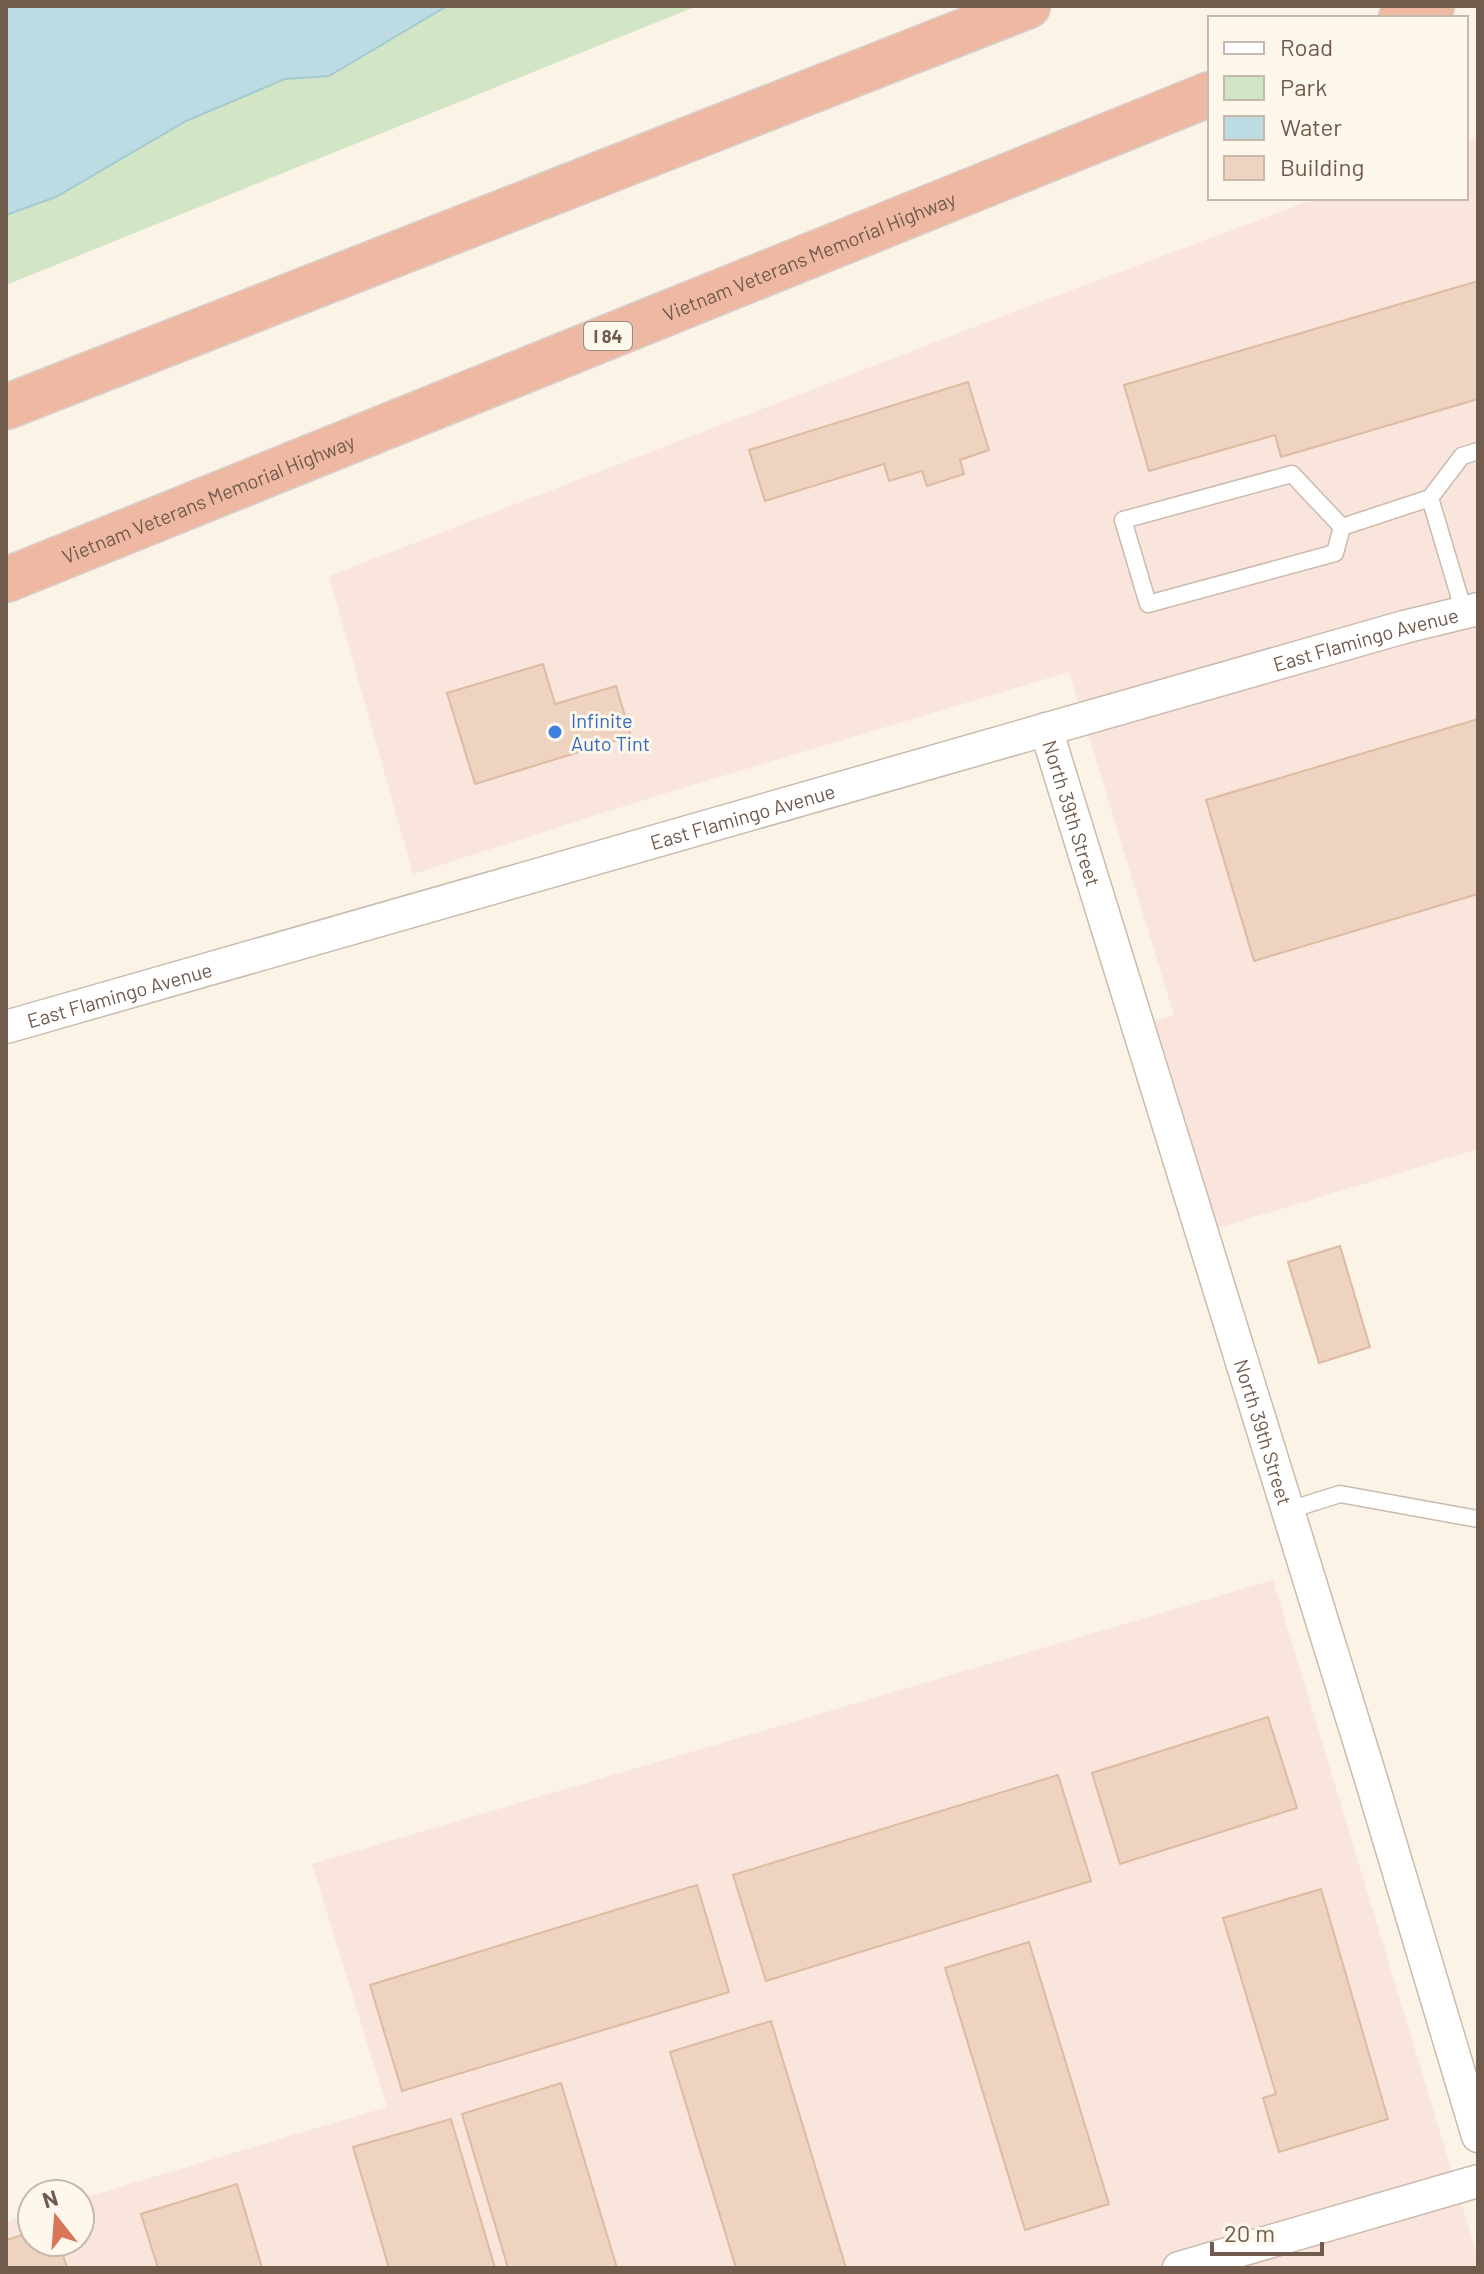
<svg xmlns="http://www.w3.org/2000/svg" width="1484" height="2274" viewBox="0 0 1484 2274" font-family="Barlow,sans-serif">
<rect width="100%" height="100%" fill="#faf3e6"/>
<path fill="#f9e5db" d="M1478 138V1149L1218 1228 1155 1021 1174 1015 1069 672 656 796 413 874 329 576 1008 314 1317 198H1466V142Z
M1273 1580 1478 2258V2268H6V2222L32 2214V2242H80V2199L387 2107 312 1864Z"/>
<path fill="#d2e6c6" d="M6 6H697L6 285Z"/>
<path fill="#bcdbe2" stroke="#a4cad2" stroke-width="2" d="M6 6H447L329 76 285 79 186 121 56 197 6 215Z"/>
<path fill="#edd3c0" stroke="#debaa2" stroke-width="2" d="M1478 281V399L1281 457 1275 435 1149 471 1124 385Z
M968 382 989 450 960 460 964 474 927 486 922 471 889 481 884 464 765 501 749 450Z
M543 664 555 704 616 686 631 736 475 784 447 693Z
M1478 719V894L1254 961 1206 800Z
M1340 1246 1370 1347 1319 1363 1288 1262Z
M1268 1717 1297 1808 1120 1864 1092 1773Z
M1058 1775 1091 1881 766 1981 733 1875Z
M697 1885 729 1992 402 2091 370 1985Z
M1321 1889 1388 2119 1279 2152 1263 2098 1276 2094 1223 1918Z
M1029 1942 1109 2204 1025 2230 945 1968Z
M771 2021 846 2268H736L670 2052Z
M561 2083 617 2268H508L462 2114Z
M451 2119 495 2268H389L353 2147Z
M237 2184 262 2268H158L141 2214Z
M32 2232V2242H59L67 2268H6V2240Z"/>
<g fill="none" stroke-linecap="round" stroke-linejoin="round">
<defs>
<path id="service" d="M1430 498 1462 456 1478 451
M1342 527 1335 553 1148 604 1123 520 1292 474 1342 527 1430 498 1464 612
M1286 1511 1340 1494 1478 1519"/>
<g id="minor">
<path id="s1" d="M1046 729 1371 1779 1478 2136"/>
<path id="s2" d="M6 1027 1404 627 1478 609"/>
<path d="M1179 2268 1478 2181"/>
</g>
<g id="motorway">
<path d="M1401 18 1432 6"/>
<path d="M6 407 1028 6"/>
<path id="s3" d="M6 580 1210 94"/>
</g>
</defs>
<use href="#service" stroke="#cbbbad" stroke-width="19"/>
<use href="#minor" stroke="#cbbbad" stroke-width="35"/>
<use href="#motorway" stroke="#d7d1cd" stroke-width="47"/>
<use href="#service" stroke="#fff" stroke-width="16"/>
<use href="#minor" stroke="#fff" stroke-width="32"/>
<use href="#motorway" stroke="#eeb8a3" stroke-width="44"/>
</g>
<circle fill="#3f7fe0" stroke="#fdf7ec" stroke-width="3" cx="555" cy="732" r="8"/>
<g text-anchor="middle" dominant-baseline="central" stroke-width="6" stroke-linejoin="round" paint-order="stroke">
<rect fill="#fdf7ec" stroke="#9b8a7d" stroke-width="2" x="584" y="322" width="48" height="28" rx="6"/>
<g font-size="18" font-weight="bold" fill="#715b4d">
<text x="608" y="336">I 84</text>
</g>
<g font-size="20" fill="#715b4d" stroke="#fdf7ec">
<text stroke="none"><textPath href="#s3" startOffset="866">Vietnam Veterans Memorial Highway</textPath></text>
<text stroke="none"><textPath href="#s3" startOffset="218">Vietnam Veterans Memorial Highway</textPath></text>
<text stroke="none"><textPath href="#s2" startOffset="1414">East Flamingo Avenue</textPath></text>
<text stroke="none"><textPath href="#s1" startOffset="88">North 39th Street</textPath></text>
<text stroke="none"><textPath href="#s2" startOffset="766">East Flamingo Avenue</textPath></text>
<text stroke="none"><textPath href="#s2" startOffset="118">East Flamingo Avenue</textPath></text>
<text stroke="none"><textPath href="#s1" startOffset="736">North 39th Street</textPath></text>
</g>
<g font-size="20" fill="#366cbe" stroke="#fdf7ec" text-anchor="start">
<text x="571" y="720">Infinite<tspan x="571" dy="23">Auto Tint</tspan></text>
</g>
</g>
<rect width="1484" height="2274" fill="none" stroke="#715b4d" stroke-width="16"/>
<rect x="1208" y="16" width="260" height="184" fill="#fdf7ec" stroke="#c5b9ac" stroke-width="2"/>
<rect x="1224" y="42" width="40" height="12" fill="#ffffff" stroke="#c5b9ac" stroke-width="2"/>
<text x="1280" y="56" font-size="24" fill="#715b4d">Road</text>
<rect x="1224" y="76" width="40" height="24" fill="#d2e6c6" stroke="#c5b9ac" stroke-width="2"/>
<text x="1280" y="96" font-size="24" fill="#715b4d">Park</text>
<rect x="1224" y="116" width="40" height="24" fill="#bcdbe2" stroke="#c5b9ac" stroke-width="2"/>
<text x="1280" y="136" font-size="24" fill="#715b4d">Water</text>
<rect x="1224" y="156" width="40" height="24" fill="#edd3c0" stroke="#c5b9ac" stroke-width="2"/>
<text x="1280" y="176" font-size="24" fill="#715b4d">Building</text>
<g transform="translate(56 2218) rotate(343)"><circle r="38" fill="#fdf7ec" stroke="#c5b9ac" stroke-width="2"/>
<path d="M0-6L14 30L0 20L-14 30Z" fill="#d87757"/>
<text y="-12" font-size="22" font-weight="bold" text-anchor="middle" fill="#715b4d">N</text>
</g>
<path d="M1212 2242v12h110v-12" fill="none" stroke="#715b4d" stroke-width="4"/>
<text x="1224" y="2242" font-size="24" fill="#715b4d" stroke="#fdf7ec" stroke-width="6" paint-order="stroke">20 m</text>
</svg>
